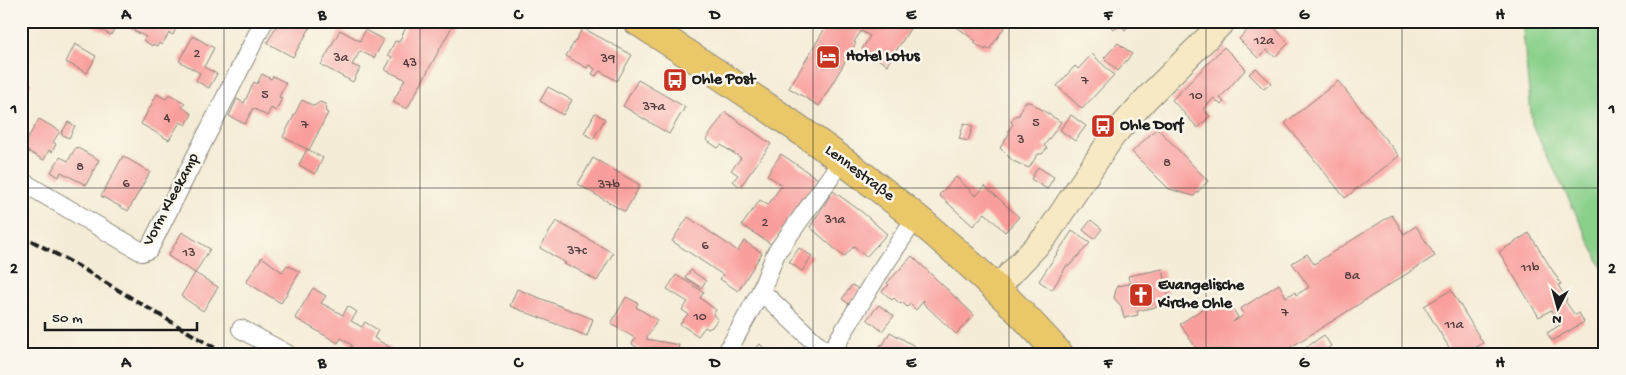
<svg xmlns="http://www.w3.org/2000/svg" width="1626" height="375" viewBox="0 0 1626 375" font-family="'Gochi Hand',sans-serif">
<rect width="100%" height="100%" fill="#fbf7ec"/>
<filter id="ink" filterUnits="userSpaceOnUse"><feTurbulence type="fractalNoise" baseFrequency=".02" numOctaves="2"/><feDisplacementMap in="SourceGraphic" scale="10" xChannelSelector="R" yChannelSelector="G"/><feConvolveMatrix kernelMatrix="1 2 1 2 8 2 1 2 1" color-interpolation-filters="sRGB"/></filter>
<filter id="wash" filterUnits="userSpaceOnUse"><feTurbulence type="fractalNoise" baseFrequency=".0096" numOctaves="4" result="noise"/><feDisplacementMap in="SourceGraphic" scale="20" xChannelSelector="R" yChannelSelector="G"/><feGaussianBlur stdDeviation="1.12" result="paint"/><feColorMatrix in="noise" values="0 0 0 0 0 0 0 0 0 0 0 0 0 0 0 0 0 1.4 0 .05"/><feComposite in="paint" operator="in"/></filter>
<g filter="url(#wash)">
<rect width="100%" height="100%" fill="#f4ecd6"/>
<path fill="#8ad08b" stroke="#537654" d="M1522 21H1605V274L1532 124Z"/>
<g id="blocks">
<path fill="#f99e9c" d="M88 21H177L179 22 173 35 169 33 162 45 159 43 157 46 153 44 152 46 143 40 146 37 118 22 111 35 87 23Z
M279 21H302L311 26 293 57 267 43Z
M409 21H455L407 109 393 102 405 79 385 70 392 57 388 55 395 41 399 42Z
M832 21H915L887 65 862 49 870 36 861 31 854 42 856 43 819 106 789 88 827 25 828 27Z
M941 21H1014L1010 26 1006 25 989 50 986 48 985 50 974 43 976 41 951 23 949 26Z
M1105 21H1133L1125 30 1120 24 1114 30Z
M1256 21H1268L1289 43 1275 57 1267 50 1258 58 1239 39Z
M583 28 632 55 617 81 600 71 596 76 592 74 595 69 589 65 587 68 566 56Z
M340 30 360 41 365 30 384 40 374 58 360 51 352 65 360 68 353 82 321 65Z
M193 36 214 48 204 67 217 74 209 88 196 81 200 73 179 61Z
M1118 43 1132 54 1118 71 1104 58Z
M75 44 96 56 87 73 66 62Z
M1224 47 1246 69 1220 98 1224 102 1221 105 1214 98 1203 109 1210 116 1198 128 1172 100Z
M1092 54 1114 75 1082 109 1057 86 1075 66 1078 69Z
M1256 68 1271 83 1264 89 1249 74Z
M262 74 271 79 273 76 286 83 279 97 282 98 276 111 271 108 267 116 253 108 245 124 229 116 237 99 244 103 254 82 257 84Z
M21 78 31 84 21 102Z
M638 80 685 107 669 134 623 106Z
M1338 81 1399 156 1345 198 1285 123Z
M548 87 572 100 563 115 540 101Z
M157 94 166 99 169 94 185 103 182 107 192 114 186 125 180 122 169 140 141 124Z
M302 100 314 106 320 102 325 104 326 112 328 113 309 150 283 137Z
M1025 102H1030L1061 122 1044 146 1047 148 1042 154H1038L1029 168 1013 161 1000 148 1009 134V130L1013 124 1011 122 1015 116 1019 115Z
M725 112 771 144 740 187 733 181 738 175 731 170 741 158 721 145 718 148 706 140Z
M595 113 605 119 593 139 584 133Z
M1071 115 1086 126 1075 141 1060 130Z
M39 119 60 131 53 142 56 144 52 152 49 150 44 160 22 148Z
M68 122 75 126 69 138 61 134Z
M964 123 973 126 968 141 959 139Z
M1157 128 1208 181 1194 196 1169 189 1132 152Z
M76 147 99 160 86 185 61 172 59 177 51 172 60 157 68 161Z
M307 149 323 158 315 174 299 165Z
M781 154 818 179 771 244 742 225 760 200 768 205 782 185 767 175Z
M123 156 150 172 128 211 101 196Z
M593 158 640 185 625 212 578 184Z
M1038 167 1054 177 1047 189 1031 179Z
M956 177 976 196 985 186 1019 217 1005 232 985 213 973 226 939 195Z
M833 191 862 212 887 234 866 257 854 246 844 257 810 227Z
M1392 215 1404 234 1416 226 1435 256 1280 354H1200L1180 324 1217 299 1225 310 1231 306 1238 317 1233 322 1244 315 1240 309 1279 284 1286 297 1295 292 1296 295 1309 287 1292 263 1307 254 1314 264Z
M688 217 738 251 744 241 762 253 738 291 720 279 723 275 672 241Z
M1091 220 1102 229 1094 239 1083 230Z
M556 221 613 253 597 281 573 267 572 268 564 264 566 263 540 248Z
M1072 231 1090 243 1069 266 1067 265 1052 290 1039 281Z
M182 232 210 249 195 273 218 287 203 311 181 296 195 273 168 256Z
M1529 233 1561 284 1558 285 1567 300 1565 301 1575 315 1579 313 1584 322 1552 341 1547 333 1560 325 1551 310 1539 317 1499 252Z
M799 248 812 256 802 271 789 262Z
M912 256 974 315 956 334 923 303 924 300 916 310 910 304 907 307 902 302 900 304 894 298 892 300 882 291 889 285 887 283Z
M262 257 282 272 287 265 300 272 281 303 246 282Z
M1163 269 1170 304 1137 311 1138 315 1124 318 1121 306 1114 298 1117 286 1130 284 1128 276Z
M691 270 706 281 701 288 685 277Z
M676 275 704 292 700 298 716 310 713 315 718 319 712 327 708 329 705 327 698 336 680 324 688 314 682 310 688 302 667 289Z
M852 285 860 290 849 304 842 299Z
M313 288 326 296 321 303 343 315 348 306 357 312 351 321 362 327 365 322 378 330 374 338 391 348 388 354H347L352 345 341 338 338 343 295 318Z
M517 289 593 319 587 336 510 306Z
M1451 290 1483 343 1466 354H1453L1424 306Z
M626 297 638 303 636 307 657 320 646 339 679 345 677 354H666L641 350 632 344 635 338 611 324Z
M879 305 894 316 882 331 867 319Z
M890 332 918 348 915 354H878L881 344 883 345Z
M1324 335 1331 346 1320 354H1297Z
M760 344 769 353 773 349 778 354H750Z"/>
</g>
</g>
<g filter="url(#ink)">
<use href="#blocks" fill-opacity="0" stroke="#888479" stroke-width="1"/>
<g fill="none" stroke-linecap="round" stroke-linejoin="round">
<defs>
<path id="street" d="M21 181 142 252 149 249 264 21
M761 291 827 354
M241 329 287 354
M726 354 761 291 776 253 842 161
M830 354 875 279 916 217"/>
<path id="secondary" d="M997 288 1046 236 1113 136 1147 98 1224 21"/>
<path id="primary" d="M637 21C786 117 941 220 1059 354"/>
</defs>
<use href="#street" stroke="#888479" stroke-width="20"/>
<use href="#secondary" stroke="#888479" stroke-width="26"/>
<use href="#primary" stroke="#888479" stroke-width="30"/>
<use href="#street" stroke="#fff" stroke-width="18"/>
<use href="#secondary" stroke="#f7e9c3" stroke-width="24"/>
<use href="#primary" stroke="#eac769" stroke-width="28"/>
<path stroke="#1c1c1c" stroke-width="4" stroke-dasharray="8 4" stroke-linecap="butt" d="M21 235 78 266 225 354"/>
</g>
</g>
<path fill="none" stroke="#1c1c1c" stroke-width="1" stroke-opacity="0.55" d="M224 21V354M420 21V354M617 21V354M813 21V354M1009 21V354M1206 21V354M1402 21V354M21 188H1605"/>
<defs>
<symbol id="hotel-square" viewBox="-11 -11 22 22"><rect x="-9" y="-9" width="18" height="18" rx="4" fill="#c8321e" stroke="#fbf7ec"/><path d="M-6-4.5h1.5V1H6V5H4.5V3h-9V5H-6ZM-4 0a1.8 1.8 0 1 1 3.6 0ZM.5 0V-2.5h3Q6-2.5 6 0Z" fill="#fff"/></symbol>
<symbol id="bus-square" viewBox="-11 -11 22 22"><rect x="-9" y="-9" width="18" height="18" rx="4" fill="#c8321e" stroke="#fbf7ec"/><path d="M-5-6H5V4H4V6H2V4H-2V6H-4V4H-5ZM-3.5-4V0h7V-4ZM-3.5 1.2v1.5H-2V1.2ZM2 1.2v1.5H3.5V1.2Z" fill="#fff"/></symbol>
<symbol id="church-square" viewBox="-11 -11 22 22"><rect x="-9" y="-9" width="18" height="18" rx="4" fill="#c8321e" stroke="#fbf7ec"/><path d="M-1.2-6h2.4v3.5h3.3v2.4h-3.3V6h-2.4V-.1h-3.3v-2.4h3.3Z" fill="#fff"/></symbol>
</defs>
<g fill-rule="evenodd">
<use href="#hotel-square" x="814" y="43" width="28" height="28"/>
<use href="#bus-square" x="661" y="66" width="28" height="28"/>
<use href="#bus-square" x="1089" y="112" width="28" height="28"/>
<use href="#church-square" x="1127" y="281" width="28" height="28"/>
</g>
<g text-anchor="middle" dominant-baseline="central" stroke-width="5" stroke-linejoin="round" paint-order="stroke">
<g font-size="14" fill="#533c3c">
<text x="1264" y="41">12a</text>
<text x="197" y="54">2</text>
<text x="341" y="58">3a</text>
<text x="608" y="59">39</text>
<text x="410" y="63">43</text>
<text x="1085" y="81">7</text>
<text x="265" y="95">5</text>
<text x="1196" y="96">10</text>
<text x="654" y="107">37a</text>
<text x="167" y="118">4</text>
<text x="1036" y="123">5</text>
<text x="305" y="125">7</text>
<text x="1021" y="140">3</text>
<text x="1167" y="163">8</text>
<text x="80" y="167">8</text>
<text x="126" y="184">6</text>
<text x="609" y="185">37b</text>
<text x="835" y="220">31a</text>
<text x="765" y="223">2</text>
<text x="705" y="246">6</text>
<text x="577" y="251">37c</text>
<text x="189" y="253">13</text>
<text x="1530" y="268">11b</text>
<text x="1352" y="276">8a</text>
<text x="1285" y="313">7</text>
<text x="700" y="317">10</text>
<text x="1454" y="325">11a</text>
</g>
<g font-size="16" font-weight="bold" fill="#1c1c1c" stroke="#fbf7ec" text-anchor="start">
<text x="846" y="57">Hotel Lotus</text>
<text x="692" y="80">Ohle Post</text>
<text x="1120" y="126">Ohle Dorf</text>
<text x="1158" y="286">Evangelische<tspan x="1158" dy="18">Kirche Ohle</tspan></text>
</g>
<g font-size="16" fill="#1c1c1c" stroke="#fbf7ec">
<text transform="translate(859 174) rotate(37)">Lennestraße</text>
<text transform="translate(172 200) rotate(-62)">Vorm Kleekamp</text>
</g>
</g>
<rect width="1626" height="375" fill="none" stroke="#fbf7ec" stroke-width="55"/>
<g transform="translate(1558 308) rotate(186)" stroke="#fbf7ec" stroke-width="4" paint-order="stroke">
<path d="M0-4L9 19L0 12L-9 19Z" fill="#1c1c1c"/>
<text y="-8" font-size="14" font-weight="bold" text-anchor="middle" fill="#1c1c1c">N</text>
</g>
<path d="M45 322v8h152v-8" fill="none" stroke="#1c1c1c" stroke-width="2.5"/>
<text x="52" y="322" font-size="15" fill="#1c1c1c" stroke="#fbf7ec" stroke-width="4" paint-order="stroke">50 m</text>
<rect x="28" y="28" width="1570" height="320" fill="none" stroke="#1c1c1c" stroke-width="2"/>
<g font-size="16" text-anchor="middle" font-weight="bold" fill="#1c1c1c">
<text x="126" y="19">A</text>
<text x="322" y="19">B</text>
<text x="518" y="19">C</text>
<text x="715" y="19">D</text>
<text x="911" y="19">E</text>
<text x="1108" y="19">F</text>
<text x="1304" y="19">G</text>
<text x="1500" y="19">H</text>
<text x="14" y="113">1</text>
<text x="1612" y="113">1</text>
<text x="14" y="273">2</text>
<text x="1612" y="273">2</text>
<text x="126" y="367">A</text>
<text x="322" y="367">B</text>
<text x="518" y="367">C</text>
<text x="715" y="367">D</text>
<text x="911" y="367">E</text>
<text x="1108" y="367">F</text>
<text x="1304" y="367">G</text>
<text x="1500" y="367">H</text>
</g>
</svg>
